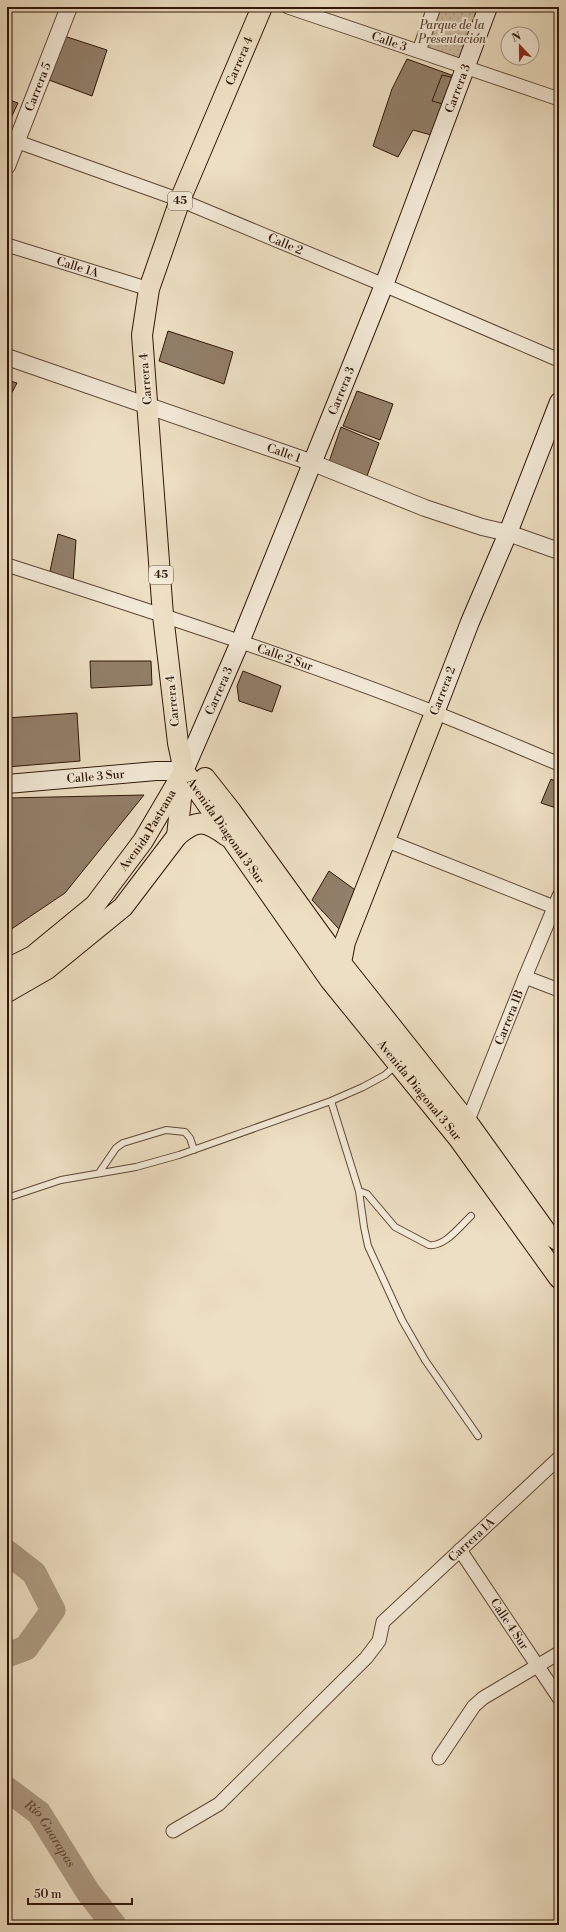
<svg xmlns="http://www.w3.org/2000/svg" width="566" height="1932" viewBox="0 0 566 1932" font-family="'Libre Bodoni',serif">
<defs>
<pattern id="park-dots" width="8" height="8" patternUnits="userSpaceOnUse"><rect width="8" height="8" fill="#cdbda3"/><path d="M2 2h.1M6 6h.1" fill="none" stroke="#b0a28b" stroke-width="1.8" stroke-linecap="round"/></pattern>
</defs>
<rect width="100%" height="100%" fill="#eddfc3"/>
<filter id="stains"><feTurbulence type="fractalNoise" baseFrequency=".005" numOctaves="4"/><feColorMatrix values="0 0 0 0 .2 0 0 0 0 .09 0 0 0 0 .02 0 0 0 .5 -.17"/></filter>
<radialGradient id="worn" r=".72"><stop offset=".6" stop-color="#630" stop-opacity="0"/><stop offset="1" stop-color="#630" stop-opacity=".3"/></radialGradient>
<path fill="url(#park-dots)" stroke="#7e6a55" d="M440 7H483L463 60 425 47Z"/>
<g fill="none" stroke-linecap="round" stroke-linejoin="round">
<g stroke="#ad9b83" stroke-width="25">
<path d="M7 1552 34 1573 53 1610 26 1648 7 1655"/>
<path id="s1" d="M7 1789 39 1813 88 1892 114 1925"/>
</g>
</g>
<path fill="#927f69" stroke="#301607" d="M64 36 107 50 92 96 49 80Z
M407 59 457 77 431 135 413 130 398 157 373 146 392 89Z
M442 75 459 79 447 105 432 101Z
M7 99 18 103 10 120 7 119Z
M168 331 233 352 224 384 159 361Z
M7 380 17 383 8 400H7Z
M357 391 393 404 380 440 343 426Z
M341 427 379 443 367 476 329 462Z
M58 534 76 540 73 583 50 571Z
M90 661H151L152 685 91 688Z
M243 671 281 686 272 712 239 701 237 686Z
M77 713 80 761 7 767V718Z
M551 779 559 783V809L541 803Z
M144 795 65 893 7 932V798Z
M329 871 358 892 339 929 312 900Z"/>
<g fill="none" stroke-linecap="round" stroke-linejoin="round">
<defs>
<path id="service" d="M331 1101 359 1191 367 1194 395 1227 429 1245C445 1247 460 1226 471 1216
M99 1173 116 1148 123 1143 166 1130 185 1132 190 1138 194 1150
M359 1191 364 1227 368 1246 402 1320 425 1360 478 1436
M7 1198 61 1180 136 1167 179 1155 331 1101 363 1087 385 1075 396 1065"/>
<g id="minor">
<path id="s2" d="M288 7 559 99"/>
<path d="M419 51 434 7"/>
<path id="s3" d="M7 138 180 200 384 285 559 360"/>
<path id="s4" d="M7 245 149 289"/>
<path id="s5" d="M7 565C151 611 295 658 436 713 477 729 518 747 559 764"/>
<path d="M385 840 554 907"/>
<path d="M525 977 559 990"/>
<path id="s6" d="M465 1128 525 977 559 896"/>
<path id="s7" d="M460 1550 559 1698"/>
<path d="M439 1758 474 1706 483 1698 559 1653"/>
<path id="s8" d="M173 1831 219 1804 366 1658 379 1641 383 1622 559 1458"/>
</g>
<g id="tertiary">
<path id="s9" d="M7 166 69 7"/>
<path id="s10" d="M7 357 313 463 425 508 482 527 508 533 559 551"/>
</g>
<g id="secondary">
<path d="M435 713 470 622 508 533 559 402"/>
<path id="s11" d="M7 784 156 771H184L240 642 384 285 488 7"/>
</g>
<g id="primary">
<path id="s12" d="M184 771 330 980 459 1139 559 1278"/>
<path d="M205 778 231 811 341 963 468 1123 547 1233 559 1241"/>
<path d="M177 836C198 818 206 821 227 836"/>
<path id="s13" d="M7 969 33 956 95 905 143 841 180 778"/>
<path d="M336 970 341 963 345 942 435 713"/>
<path id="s14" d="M7 992 47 969 123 907 177 836 184 771 178 743 163 615 142 335 149 289 180 200 262 7"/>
</g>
</defs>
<use href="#service" stroke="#5f4836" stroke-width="8"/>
<use href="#minor" stroke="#5f4836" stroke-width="15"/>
<use href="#tertiary" stroke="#5f4836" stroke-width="18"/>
<use href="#secondary" stroke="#301607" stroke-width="20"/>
<use href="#primary" stroke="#301607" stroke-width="22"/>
<use href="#service" stroke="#f3ead8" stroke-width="6"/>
<use href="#minor" stroke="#f3ead8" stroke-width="13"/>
<use href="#tertiary" stroke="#f3ead8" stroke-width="16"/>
<use href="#secondary" stroke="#f3ead8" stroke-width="18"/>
<use href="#primary" stroke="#eddfc3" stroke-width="20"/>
</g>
<g text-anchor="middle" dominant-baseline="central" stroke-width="4" stroke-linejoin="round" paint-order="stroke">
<g fill="#f3ead8" stroke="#6a5646" stroke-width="1">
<rect x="168" y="192" width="24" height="18" rx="3"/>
<rect x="149" y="566" width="24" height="18" rx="3"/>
</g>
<g font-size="11" font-weight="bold" fill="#301607">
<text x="180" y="201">45</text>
<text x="161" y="575">45</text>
</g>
<g font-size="12" font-style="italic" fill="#5f4836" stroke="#f3ead8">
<text x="452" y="25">Parque de la<tspan x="452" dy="14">Presentación</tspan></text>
</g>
<g font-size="12" fill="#301607" stroke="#f3ead8">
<text stroke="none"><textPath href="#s2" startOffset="107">Calle 3</textPath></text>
<text stroke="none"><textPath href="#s14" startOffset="1029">Carrera 4</textPath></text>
<text stroke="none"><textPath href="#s9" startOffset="85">Carrera 5</textPath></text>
<text stroke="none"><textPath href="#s11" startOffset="913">Carrera 3</textPath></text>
<text stroke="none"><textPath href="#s3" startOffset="298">Calle 2</textPath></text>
<text stroke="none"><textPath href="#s4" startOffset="74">Calle 1A</textPath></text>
<text transform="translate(146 379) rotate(-95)">Carrera 4</text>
<text stroke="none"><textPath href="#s11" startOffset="589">Carrera 3</textPath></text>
<text stroke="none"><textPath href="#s10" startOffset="293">Calle 1</textPath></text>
<text stroke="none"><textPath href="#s5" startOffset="293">Calle 2 Sur</textPath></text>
<text stroke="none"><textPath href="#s11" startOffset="265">Carrera 3</textPath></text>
<text transform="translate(443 691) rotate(-69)">Carrera 2</text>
<text transform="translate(173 701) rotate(-96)">Carrera 4</text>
<text stroke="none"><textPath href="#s11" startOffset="89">Calle 3 Sur</textPath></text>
<text stroke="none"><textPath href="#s13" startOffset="201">Avenida Pastrana</textPath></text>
<text stroke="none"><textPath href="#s12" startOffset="73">Avenida Diagonal 3 Sur</textPath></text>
<text stroke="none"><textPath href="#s6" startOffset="119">Carrera 1B</textPath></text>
<text stroke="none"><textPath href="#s12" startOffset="397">Avenida Diagonal 3 Sur</textPath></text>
<text stroke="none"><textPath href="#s8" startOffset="422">Carrera 1A</textPath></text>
<text stroke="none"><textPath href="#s7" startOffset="89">Calle 4 Sur</textPath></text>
</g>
<g font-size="13" font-style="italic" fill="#624b39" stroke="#f3ead8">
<text stroke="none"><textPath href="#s1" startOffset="63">Río Guarapas</textPath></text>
</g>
</g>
<rect width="566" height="1932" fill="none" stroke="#eddfc3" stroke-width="24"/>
<rect x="8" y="8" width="550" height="1916" fill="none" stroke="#301607" stroke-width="2"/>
<rect x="12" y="12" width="542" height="1908" fill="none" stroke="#301607"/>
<g transform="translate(520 46) rotate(338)"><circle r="19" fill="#f3ead8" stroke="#a59584"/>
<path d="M0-3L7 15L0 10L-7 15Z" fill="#8f2418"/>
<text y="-6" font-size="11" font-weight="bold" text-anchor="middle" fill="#301607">N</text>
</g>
<path d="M28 1898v6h104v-6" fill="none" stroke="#301607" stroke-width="2"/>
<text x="34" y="1898" font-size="12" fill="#301607" stroke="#f3ead8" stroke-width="3" paint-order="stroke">50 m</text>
<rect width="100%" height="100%" filter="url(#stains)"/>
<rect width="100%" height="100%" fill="url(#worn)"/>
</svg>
